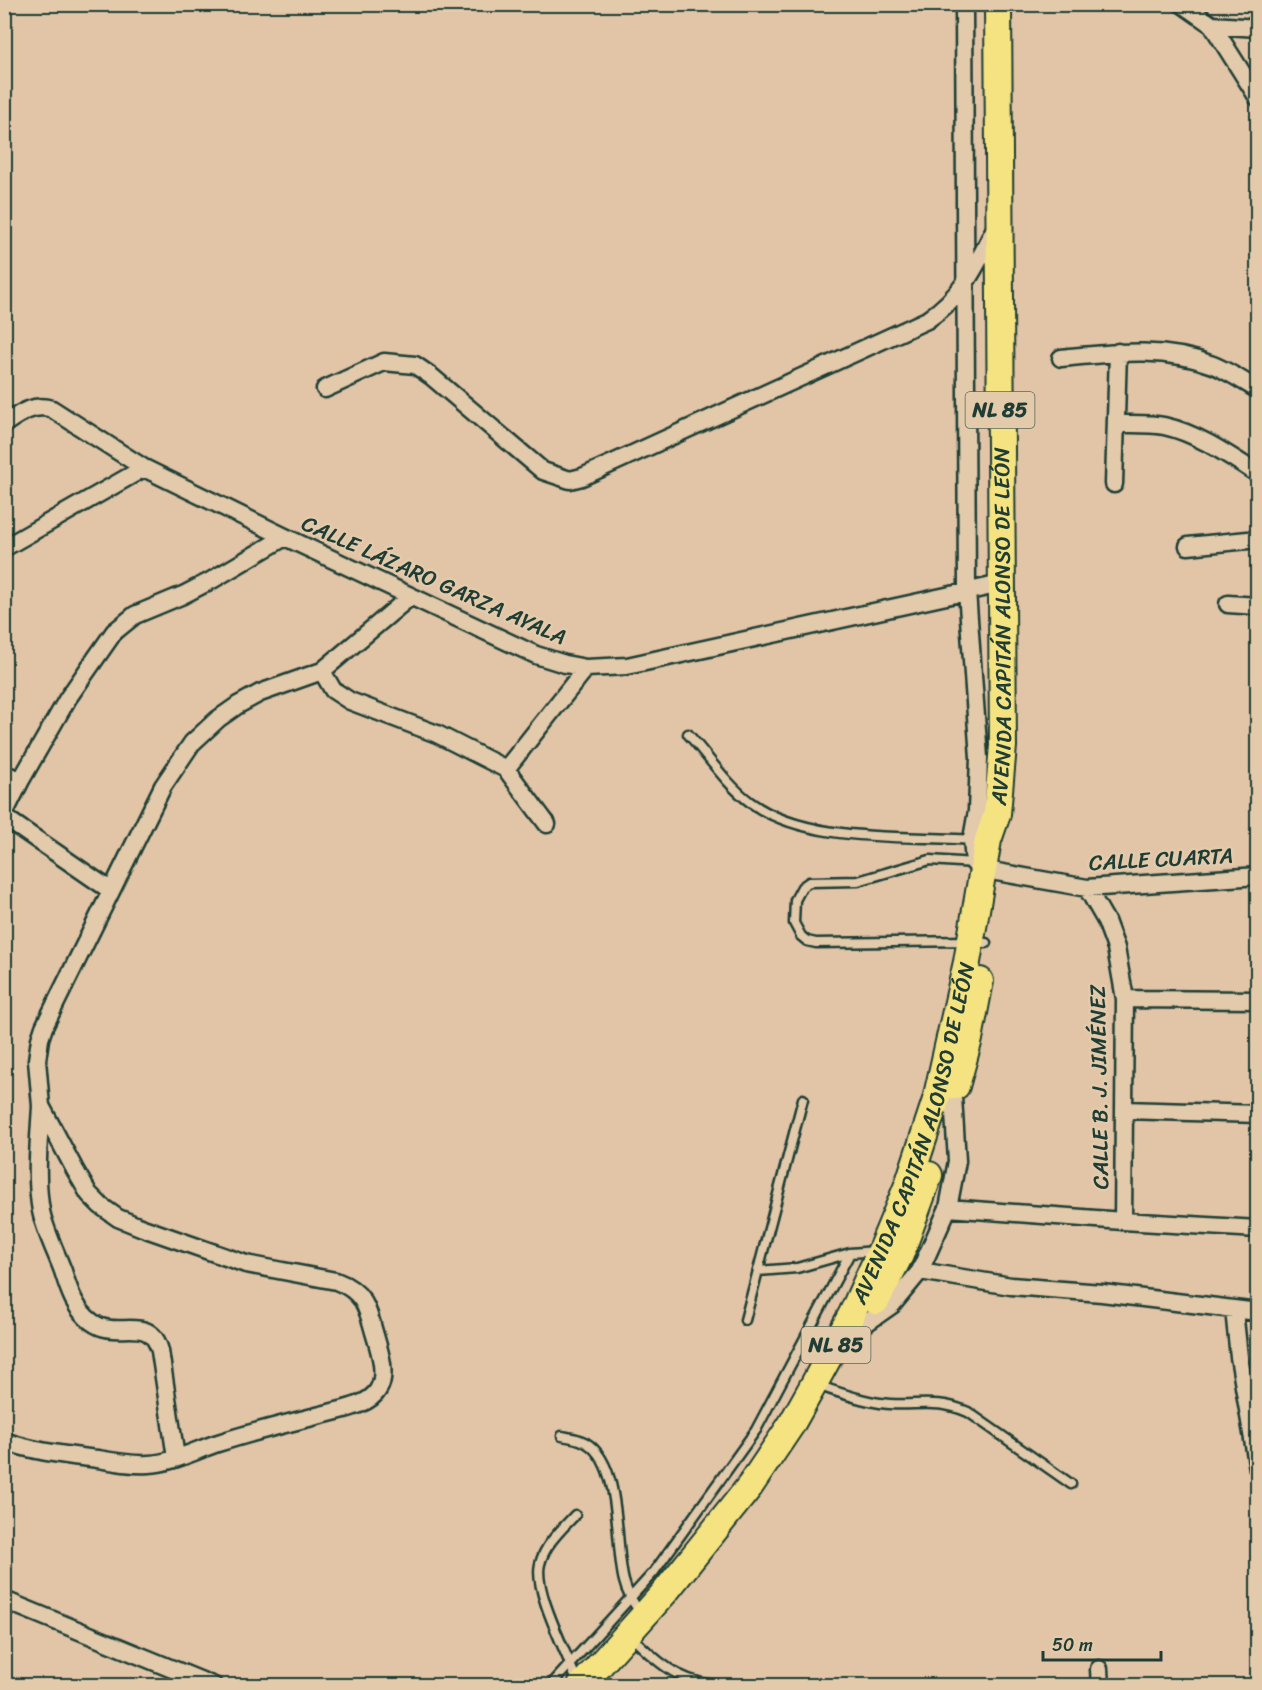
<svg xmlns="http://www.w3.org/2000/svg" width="1262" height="1690" viewBox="0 0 1262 1690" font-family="Sriracha,sans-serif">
<rect width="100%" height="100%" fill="#e2c5a7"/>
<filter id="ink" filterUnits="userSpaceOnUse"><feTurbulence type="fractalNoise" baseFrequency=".0167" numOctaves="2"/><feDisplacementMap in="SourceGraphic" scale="12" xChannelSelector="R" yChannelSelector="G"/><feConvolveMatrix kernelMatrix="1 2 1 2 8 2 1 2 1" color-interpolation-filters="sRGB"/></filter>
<g filter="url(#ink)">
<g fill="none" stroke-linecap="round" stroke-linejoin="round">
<defs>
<path id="lane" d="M688 734C708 756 726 784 750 802 806 844 907 835 975 840
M974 863 930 860 858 881 809 882 802 887 795 900 794 923 801 936 807 941 816 943 970 941 986 943
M758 1271 797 1268 850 1253 876 1251
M745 1320 803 1099
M817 1385C837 1392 859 1400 880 1403 913 1408 933 1397 968 1412L1071 1484
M562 1436C567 1437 574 1438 580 1440 624 1456 614 1545 624 1581 627 1594 633 1603 641 1613
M575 1515C562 1529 545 1544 540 1564 533 1591 568 1654 577 1682
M639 1644C666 1670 686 1684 725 1686
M550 1686 654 1572 756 1430 850 1253"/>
<path id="street" d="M964 4 967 591 979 758 977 811 972 839 974 863 978 866 997 872 1087 888 1258 876
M1182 4 1212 25 1258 98
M1212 25 1258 28
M1061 358C1113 353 1163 346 1213 365 1228 371 1243 381 1258 390
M325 389 384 362 415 365 431 376 543 471 570 480 582 477 927 320C965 294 977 264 997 224
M4 424C19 414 34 403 52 409L144 468 285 537 536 655 565 664 586 668 627 666 1001 584
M1117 424C1132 424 1149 423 1164 426 1197 433 1230 456 1258 474
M1114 484 1118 352
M1188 546 1258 539
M4 548 144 468
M1228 604 1258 606
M322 671 333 690 350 701 437 734 506 769 547 824
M506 769 586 668
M4 774 21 780
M4 814 21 780 68 698 114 632 135 615 183 595 212 580 285 537
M4 817 110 890
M1087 888 1106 921 1116 948 1125 999 1123 1221
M1125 999 1258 1000
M41 1106C39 1141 35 1177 41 1211 45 1231 56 1252 63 1271 69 1290 75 1310 92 1322 117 1341 150 1312 160 1351L176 1458
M1124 1110 1258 1114
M948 1208 1123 1221 1258 1229
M920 1271 1011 1286 1102 1293 1258 1312
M1234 1310 1239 1357 1258 1469
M865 1324 892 1305 920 1271 948 1208 957 1161 953 1097
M4 1441C35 1452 66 1455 98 1459 115 1462 132 1465 149 1464 172 1463 196 1450 218 1443 255 1431 292 1422 329 1413 344 1409 369 1405 378 1390 388 1374 379 1349 374 1332 367 1306 363 1291 336 1281L246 1264 143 1228 118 1218 101 1206 89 1194 75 1170 41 1106 37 1060 40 1039 44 1027 163 786 192 743 218 719 238 705 260 693 322 671 411 596
M4 1600 214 1686
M1099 1669 1100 1686"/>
<g id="primary">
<path d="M956 1086 969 1039 980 981"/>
<path d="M876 1301 900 1255 929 1175"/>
<path id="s1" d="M581 1686 665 1592 750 1486 791 1425 814 1384 852 1314 881 1250 908 1185 936 1100 967 962 988 840 997 814 1003 746 998 4"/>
</g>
</defs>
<use href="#lane" stroke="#1f3d34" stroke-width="13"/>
<use href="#street" stroke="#1f3d34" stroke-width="21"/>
<use href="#primary" stroke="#1f3d34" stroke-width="30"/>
<use href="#lane" stroke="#e2caab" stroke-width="8"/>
<use href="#street" stroke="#e2caab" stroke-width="16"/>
<use href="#primary" stroke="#f5e381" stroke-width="26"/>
</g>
</g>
<g text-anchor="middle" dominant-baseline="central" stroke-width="5" stroke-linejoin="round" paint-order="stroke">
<g fill="#e2caab" stroke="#5a6758" stroke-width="1.5">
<rect x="965.5" y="392" width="69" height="36" rx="4.5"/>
<rect x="801.5" y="1327" width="69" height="36" rx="4.5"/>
</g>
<g font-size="21" font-weight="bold" fill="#1f3d34">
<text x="1000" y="410">NL 85</text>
<text x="836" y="1345">NL 85</text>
</g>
<g font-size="22" fill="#1f3d34" stroke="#e2caab">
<text transform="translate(434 580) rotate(24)">CALLE LÁZARO GARZA AYALA</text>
<text stroke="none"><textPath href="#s1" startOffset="1173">AVENIDA CAPITÁN ALONSO DE LEÓN</textPath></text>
<text transform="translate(1161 859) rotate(-3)">CALLE CUARTA</text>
<text transform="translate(1099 1087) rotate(-91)">CALLE B. J. JIMÉNEZ</text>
<text stroke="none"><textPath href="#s1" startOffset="654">AVENIDA CAPITÁN ALONSO DE LEÓN</textPath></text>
</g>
</g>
<rect width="1262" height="1690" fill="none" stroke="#e2caab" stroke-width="24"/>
<rect x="12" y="12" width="1238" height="1666" fill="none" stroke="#1f3d34" stroke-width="2" filter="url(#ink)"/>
<path d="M1043 1651v9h118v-9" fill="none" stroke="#1f3d34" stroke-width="3"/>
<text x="1052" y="1651" font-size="18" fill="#1f3d34" stroke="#e2caab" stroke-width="4.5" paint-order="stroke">50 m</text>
</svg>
